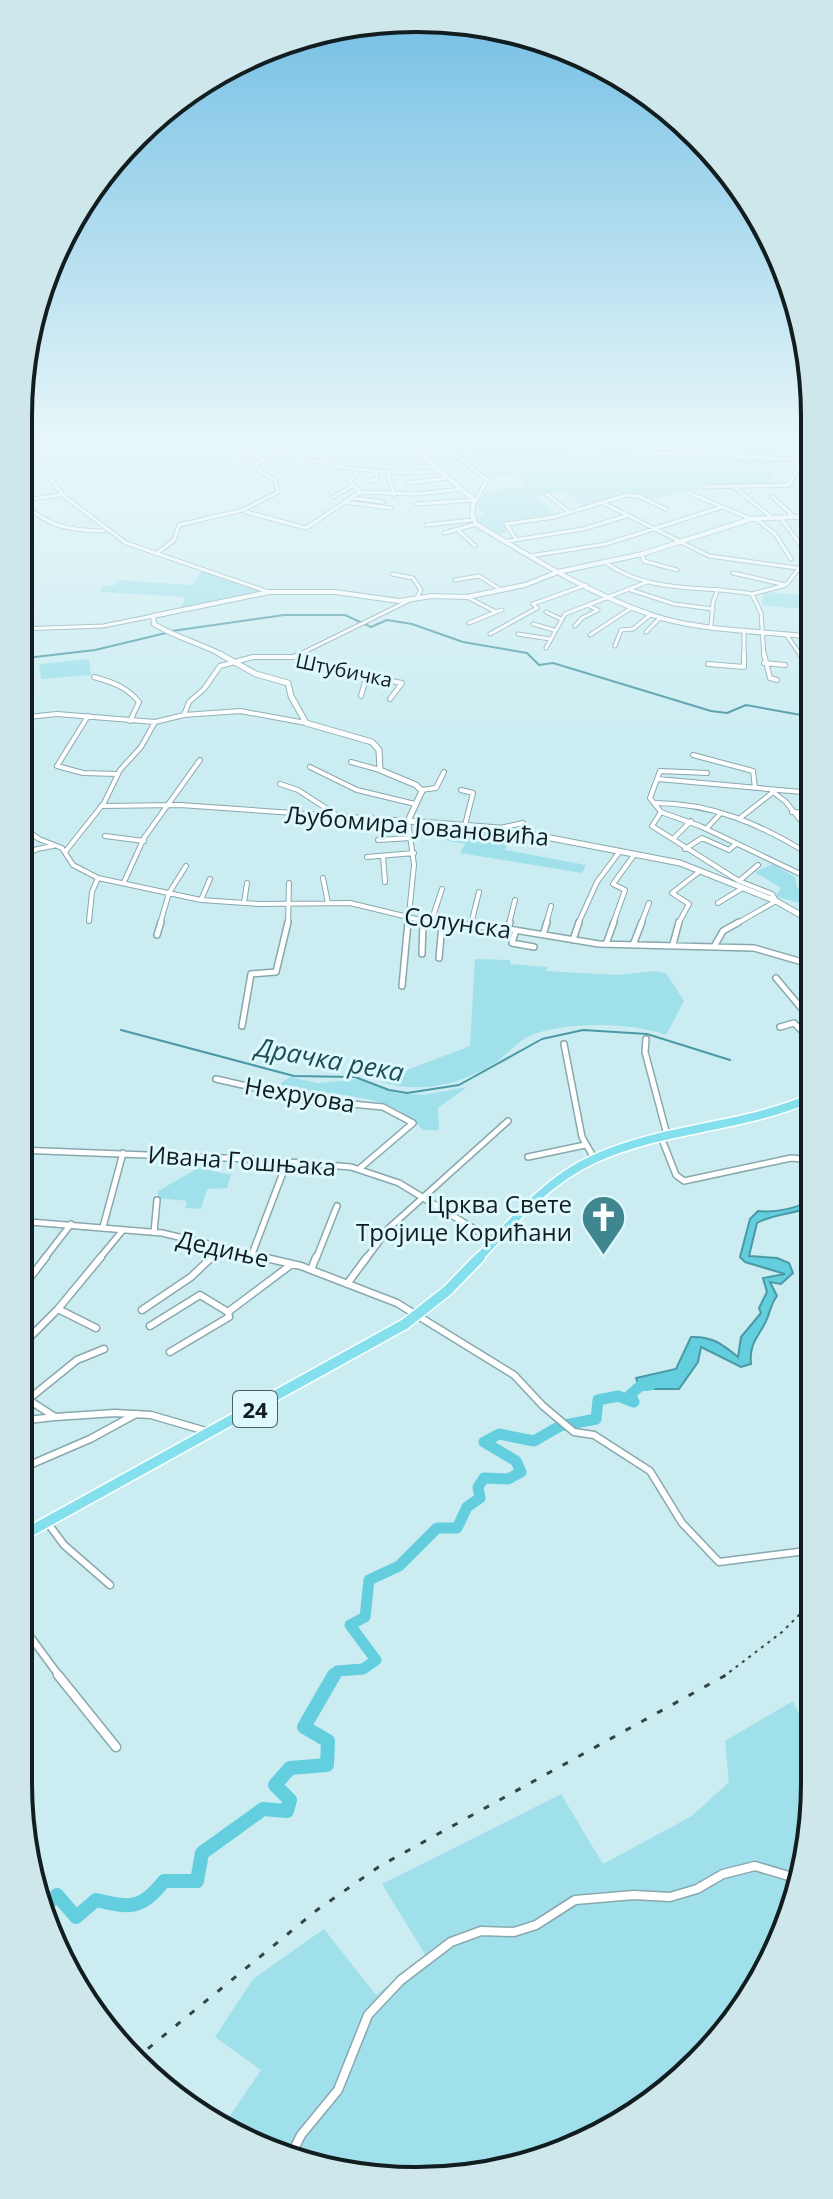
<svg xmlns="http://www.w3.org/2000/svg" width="833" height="2199" viewBox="0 0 833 2199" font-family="'Open Sans',sans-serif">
<rect width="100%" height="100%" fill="#cbedf2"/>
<path fill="#a0e0eb" d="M510 440 568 441 566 458 570 462H601L593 444 625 446 624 450 749 456 746 440H806L812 445 772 453 779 459 770 485 719 484 651 499 627 493 583 506 564 490 535 496 557 514 508 521 503 525 508 532 499 534 477 521 475 518 486 516 476 504 485 492 525 486 521 474 488 477 456 454 512 447Z
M202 570 238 580 263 591 182 607 185 597 100 592 103 586H113L118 580 192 585Z
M764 592 812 596V610L762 605Z
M89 659 91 675 41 679 39 664Z
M450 825 512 832 505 850 586 865 582 873 460 853 465 844 444 840Z
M773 864 795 877 797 888 813 894 800 903 778 897 776 895 781 888 755 872Z
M475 959 510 960 511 964 547 967 546 971 617 975 654 971 666 973 684 1001 666 1035C631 1022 562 1021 527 1037 515 1044 505 1057 493 1064 460 1085 419 1094 382 1082L383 1079 470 1046Z
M290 1077 318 1083 358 1079 396 1093 423 1095 467 1087 438 1108 439 1130H423C391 1090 327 1097 282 1086L281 1083Z
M205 1164H215L213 1171 231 1175 227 1188 207 1189 201 1209 185 1208 187 1201 158 1198V1191Z
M793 1701 815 1748V1783L801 1886 733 2025 638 2114 495 2173 364 2178 221 2129 261 2070 215 2037 253 1979 324 1929 376 1995 426 1956 382 1884 561 1794 603 1864 692 1816 729 1782 725 1741Z"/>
<path fill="#62cede" stroke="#4a99a5" stroke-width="2" d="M814 1199V1206C796 1214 775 1213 757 1223L749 1256 777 1258 789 1263 793 1273 781 1284 770 1282 777 1296C770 1305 771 1311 766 1321 758 1338 749 1343 751 1364L741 1367 701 1347 698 1362 679 1389H640L636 1378 676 1369 691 1337C712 1336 722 1344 738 1357L741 1337 761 1313 759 1308 767 1292 763 1278 785 1274 745 1262 740 1257 750 1219 758 1211C776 1213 798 1208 814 1199Z"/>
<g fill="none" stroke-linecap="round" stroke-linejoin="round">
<path stroke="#4a99a5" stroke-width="2" d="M172 631 284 615H345L371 627 387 620 412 624 463 642 527 653 539 665 553 663 711 711 727 713 746 705 812 717
M18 659 95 650 166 633
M121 1030 294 1076 355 1077 389 1090 407 1093 459 1085 542 1039 583 1030 647 1034 730 1060"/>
<path stroke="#62cede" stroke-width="11" d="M333 1677 337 1671 363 1669 376 1660 350 1625 365 1617 369 1580 399 1566 437 1528H457L467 1507 480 1498 478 1487 484 1478 508 1479 521 1472 516 1461 484 1442 499 1434 534 1441 560 1426 596 1419 598 1400 618 1396 634 1402 630 1395 640 1386 651 1385"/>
<path stroke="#62cede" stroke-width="14" d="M40 1911 57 1895 76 1917 96 1900C130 1908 141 1910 164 1881H197L202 1853 263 1809 287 1811 290 1800 275 1785 290 1768 327 1765 328 1741 304 1727 334 1675"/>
<defs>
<path id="minor-far4" d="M223 440 263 460
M457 440 454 454 487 480 475 502
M576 440 654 453 812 460
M647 440V452
M732 440 736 454
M18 442 28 443 43 462
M154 443 167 440
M428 444 455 446
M277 450C331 468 382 476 439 471
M381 455 385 440
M327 465 345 440
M223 467 252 456
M341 468 350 458
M797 472 812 473
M388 475 394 495
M49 477 64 496 126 543 269 592
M369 481 377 479 376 474
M408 483 448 478
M732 485 771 517
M703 487 789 485 802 460
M360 492 417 494 462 489
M687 492 751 519
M547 494 569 512
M333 497 354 485
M773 497 794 517
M352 498 383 502
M18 501C50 526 63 530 104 531
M19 501 60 495
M344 502 391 508
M603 503 709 556 812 570
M417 504 474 500
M246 512 306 528 360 492 350 481 358 473
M756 519 775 534 791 559
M426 525 472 520
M458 530 475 546
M444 533 476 524
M516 539 506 524 554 517 627 495 638 496 666 509
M508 541 583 529 626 516
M156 554 174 540 179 525 243 510 278 492 275 480 258 470V464L291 440
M642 554 644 561 677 570
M530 556 606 544 722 507
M606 563C650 594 702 585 752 594L761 613 764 656
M733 573 786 585
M392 574 413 578 421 590 416 599
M455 580 479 576 501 590
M631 590 674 604 713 609
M752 594 786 585 805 561 802 547 780 517
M467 597 496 612 502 610
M533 604 586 585
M546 612 561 619
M469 623 496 612
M533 624 554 630
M711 625 713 602 718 589
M575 626 582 618 598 610 589 606
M18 629 103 626 153 616
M744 630V656
M646 632 661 617
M490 634 537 608 533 604
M518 634 550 639
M786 634 801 656
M590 635 631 608
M615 646 621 630 633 629 650 615
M546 648 565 614 647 582
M296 656 408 601"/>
<path id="minor-far3" d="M764 654 770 678 777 680
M800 654 810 668
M295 656 300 654
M764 663 785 665
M708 664 744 667V654
M94 677C112 682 127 687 139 702L130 721
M361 696 366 678
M184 715 189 702 204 689 220 666 253 657H295L332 670 402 683 390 699
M88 716 57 766 83 773 118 774
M18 718 57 714 155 722 184 715 240 711 306 723
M18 741H28
M693 755 753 771 755 788
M351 762 380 770
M310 767 357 790 415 804
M707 773 660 771 650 798 661 812 652 826 739 881 772 894 776 901 736 924
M658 779 813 793
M280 784 298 790 335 814
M421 790 436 788 444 772
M461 790 473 793 465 825
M772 791 786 802 813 836
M655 803C711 803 760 824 807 853
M101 806 180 805 408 821 414 865 408 924
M661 812 700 826 813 880
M792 812 813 813
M740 818 772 793
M18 824 39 839 62 848 73 865 98 878 201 900 259 904 350 903 437 924
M708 827 720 814
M500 828 523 823
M105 836 144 841
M674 838 691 821
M378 840 411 838
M685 849 702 838 729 850 736 844
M65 852 104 803 120 770 141 747 155 722
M383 856 385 882
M367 857 414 853
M18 860 37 849 53 846
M323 878 328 903
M739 881 758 865
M124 882 144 838 200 760
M201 900 210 879
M244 903 247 883
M718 903 741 889
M89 921 92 892 98 878
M431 922 442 889
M160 924 169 893 186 866
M288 924 289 883
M471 924 479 892
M509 924 515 900
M546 924 551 906
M578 924 597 882 620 851
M613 924 625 890 613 884 634 855
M641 924 649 903
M678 924 689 904 672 893 700 871"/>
<path id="minor-far2" d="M428 922 508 929 599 944 754 948 813 965
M470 926 471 922
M508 929 510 922
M516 930 512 943 534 947
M157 935 161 922
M543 935 547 922
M573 940 579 922
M606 944 614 922
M673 944 679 922
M633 945 642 922
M715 945 723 931 739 922
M422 954 423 922
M439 958 442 925
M776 978 813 1022
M402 986 408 922
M242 1026 251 974 276 972 288 922
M780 1027 794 1023 813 1042
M646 1039 645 1052 667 1135
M564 1044 582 1137 594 1158
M216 1079 309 1100 383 1107 413 1123 359 1169
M661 1137 676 1175 684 1181 791 1158 802 1159 813 1167
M18 1150 250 1159 351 1167 399 1183 494 1241
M528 1157 585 1145
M18 1221 162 1233 271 1259
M103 1227 123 1153
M154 1232 157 1200
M252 1254 287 1162
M44 1259 71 1224
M99 1259 123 1230
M210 1259 222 1247
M316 1259 337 1206
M366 1259 389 1228 508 1121"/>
<path id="minor-far1" d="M262 1257 301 1266 397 1303 514 1375 543 1406 574 1432 594 1435 650 1471 682 1523 719 1562 814 1550
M311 1270 316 1257
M347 1284 367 1257
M18 1293 46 1257
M58 1309 96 1328
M142 1310 191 1277 212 1257
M150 1326 200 1295 228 1312 292 1264
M18 1349 58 1309 101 1257
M170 1352 229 1317 228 1312
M18 1393 55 1417 115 1413 151 1415 209 1432
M30 1398 77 1360 104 1349
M18 1421 55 1417
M18 1470 90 1439 136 1414
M47 1522 64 1545 110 1585
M18 1620 60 1677"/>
<path id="minor" d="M58 1675 116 1747
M292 2153 301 2135 338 2090 368 2015 401 1980 451 1942 481 1931 514 1932 536 1925 575 1900 634 1895 670 1897 697 1889 723 1874 755 1866 802 1880"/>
<path id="tertiary-far1" d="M414 440 424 457 474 500 472 515 476 524C531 557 588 593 649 614 694 631 764 631 812 637
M224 656C201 643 176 638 154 624L153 616 269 592H335L399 601 432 596 467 597 525 585 558 572 642 554 751 519 812 516"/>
<path id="tertiary" d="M220 654 256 674 288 683 291 696 306 723 372 742 379 750 380 770 416 785 422 791 408 821 499 828 680 863 776 901 813 922"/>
<path id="primary-far1" d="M478 1259C512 1222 547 1180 594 1159 664 1127 743 1128 813 1097"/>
<path id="primary" d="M18 1538 405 1324 448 1290 480 1257"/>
</defs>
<use href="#minor-far4" stroke="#88a8ae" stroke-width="5"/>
<use href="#minor-far3" stroke="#88a8ae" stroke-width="6"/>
<use href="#minor-far2" stroke="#88a8ae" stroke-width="8"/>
<use href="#minor-far1" stroke="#88a8ae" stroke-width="9"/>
<use href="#minor" stroke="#88a8ae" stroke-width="11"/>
<use href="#tertiary-far1" stroke="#88a8ae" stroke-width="6"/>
<use href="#tertiary" stroke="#88a8ae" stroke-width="7"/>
<use href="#primary-far1" stroke="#fff" stroke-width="11"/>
<use href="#primary" stroke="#fff" stroke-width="13"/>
<use href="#minor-far4" stroke="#fff" stroke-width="3"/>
<use href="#minor-far3" stroke="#fff" stroke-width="4"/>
<use href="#minor-far2" stroke="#fff" stroke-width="5"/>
<use href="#minor-far1" stroke="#fff" stroke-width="6"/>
<use href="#minor" stroke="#fff" stroke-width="8"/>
<use href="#tertiary-far1" stroke="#fff" stroke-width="4"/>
<use href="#tertiary" stroke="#fff" stroke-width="5"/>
<use href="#primary-far1" stroke="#83e0ec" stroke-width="8"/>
<use href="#primary" stroke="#83e0ec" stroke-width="10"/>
<path stroke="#334346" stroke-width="2" stroke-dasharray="3 5" stroke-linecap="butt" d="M723 1677 782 1632 815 1599"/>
<path stroke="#334346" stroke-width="3" stroke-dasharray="6 12" stroke-linecap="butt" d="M134 2060 317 1910 380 1866 726 1675"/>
</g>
<linearGradient id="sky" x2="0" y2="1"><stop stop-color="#72bee4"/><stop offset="0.59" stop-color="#e8f7f9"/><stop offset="1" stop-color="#e8f7f9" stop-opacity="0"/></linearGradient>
<rect width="833" height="748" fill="url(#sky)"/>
<defs>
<symbol id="church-pin" viewBox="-11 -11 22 30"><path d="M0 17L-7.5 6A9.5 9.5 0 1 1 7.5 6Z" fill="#408690" stroke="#ddf9fd"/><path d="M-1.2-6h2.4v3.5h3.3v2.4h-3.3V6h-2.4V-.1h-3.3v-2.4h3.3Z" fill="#fff"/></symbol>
</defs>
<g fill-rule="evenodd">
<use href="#church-pin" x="578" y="1192" width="51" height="69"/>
</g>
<g text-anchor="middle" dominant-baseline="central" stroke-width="6" stroke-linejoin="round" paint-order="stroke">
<g font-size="20" fill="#111d1f" stroke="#ddf9fd">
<text transform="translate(344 670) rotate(12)">Штубичка</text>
</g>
<rect fill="#ddf9fd" stroke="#4e5f62" stroke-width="2" x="233" y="1391" width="44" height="36" rx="6"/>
<g font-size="22" font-weight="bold" fill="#111d1f">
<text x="255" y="1409">24</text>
</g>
<g font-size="24" fill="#111d1f" stroke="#ddf9fd">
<text transform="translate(417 825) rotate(5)">Љубомира Јовановића</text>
<text transform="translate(458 922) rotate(8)">Солунска</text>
<text transform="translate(300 1094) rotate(10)">Нехруова</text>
<text transform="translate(242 1160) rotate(4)">Ивана Гошњака</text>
<text transform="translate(223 1248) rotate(13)">Дедиње</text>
</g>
<g font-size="24" fill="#111d1f" stroke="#ddf9fd" text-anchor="end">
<text x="572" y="1203">Црква Свете<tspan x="572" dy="28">Тројице Корићани</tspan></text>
</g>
<g font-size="26" font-style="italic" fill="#1e4e55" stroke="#ddf9fd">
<text transform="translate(330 1059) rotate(10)">Драчка река</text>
</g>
</g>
<path d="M0 0H833V2199H0ZM416 32H417A384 384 0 0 1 801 416V1783A384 384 0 0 1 417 2167H416A384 384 0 0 1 32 1783V416A384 384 0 0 1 416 32Z" fill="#cde7eb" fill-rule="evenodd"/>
<path fill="none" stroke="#111d1f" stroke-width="4" d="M416 32H417A384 384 0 0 1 801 416V1783A384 384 0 0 1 417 2167H416A384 384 0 0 1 32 1783V416A384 384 0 0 1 416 32Z"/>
</svg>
